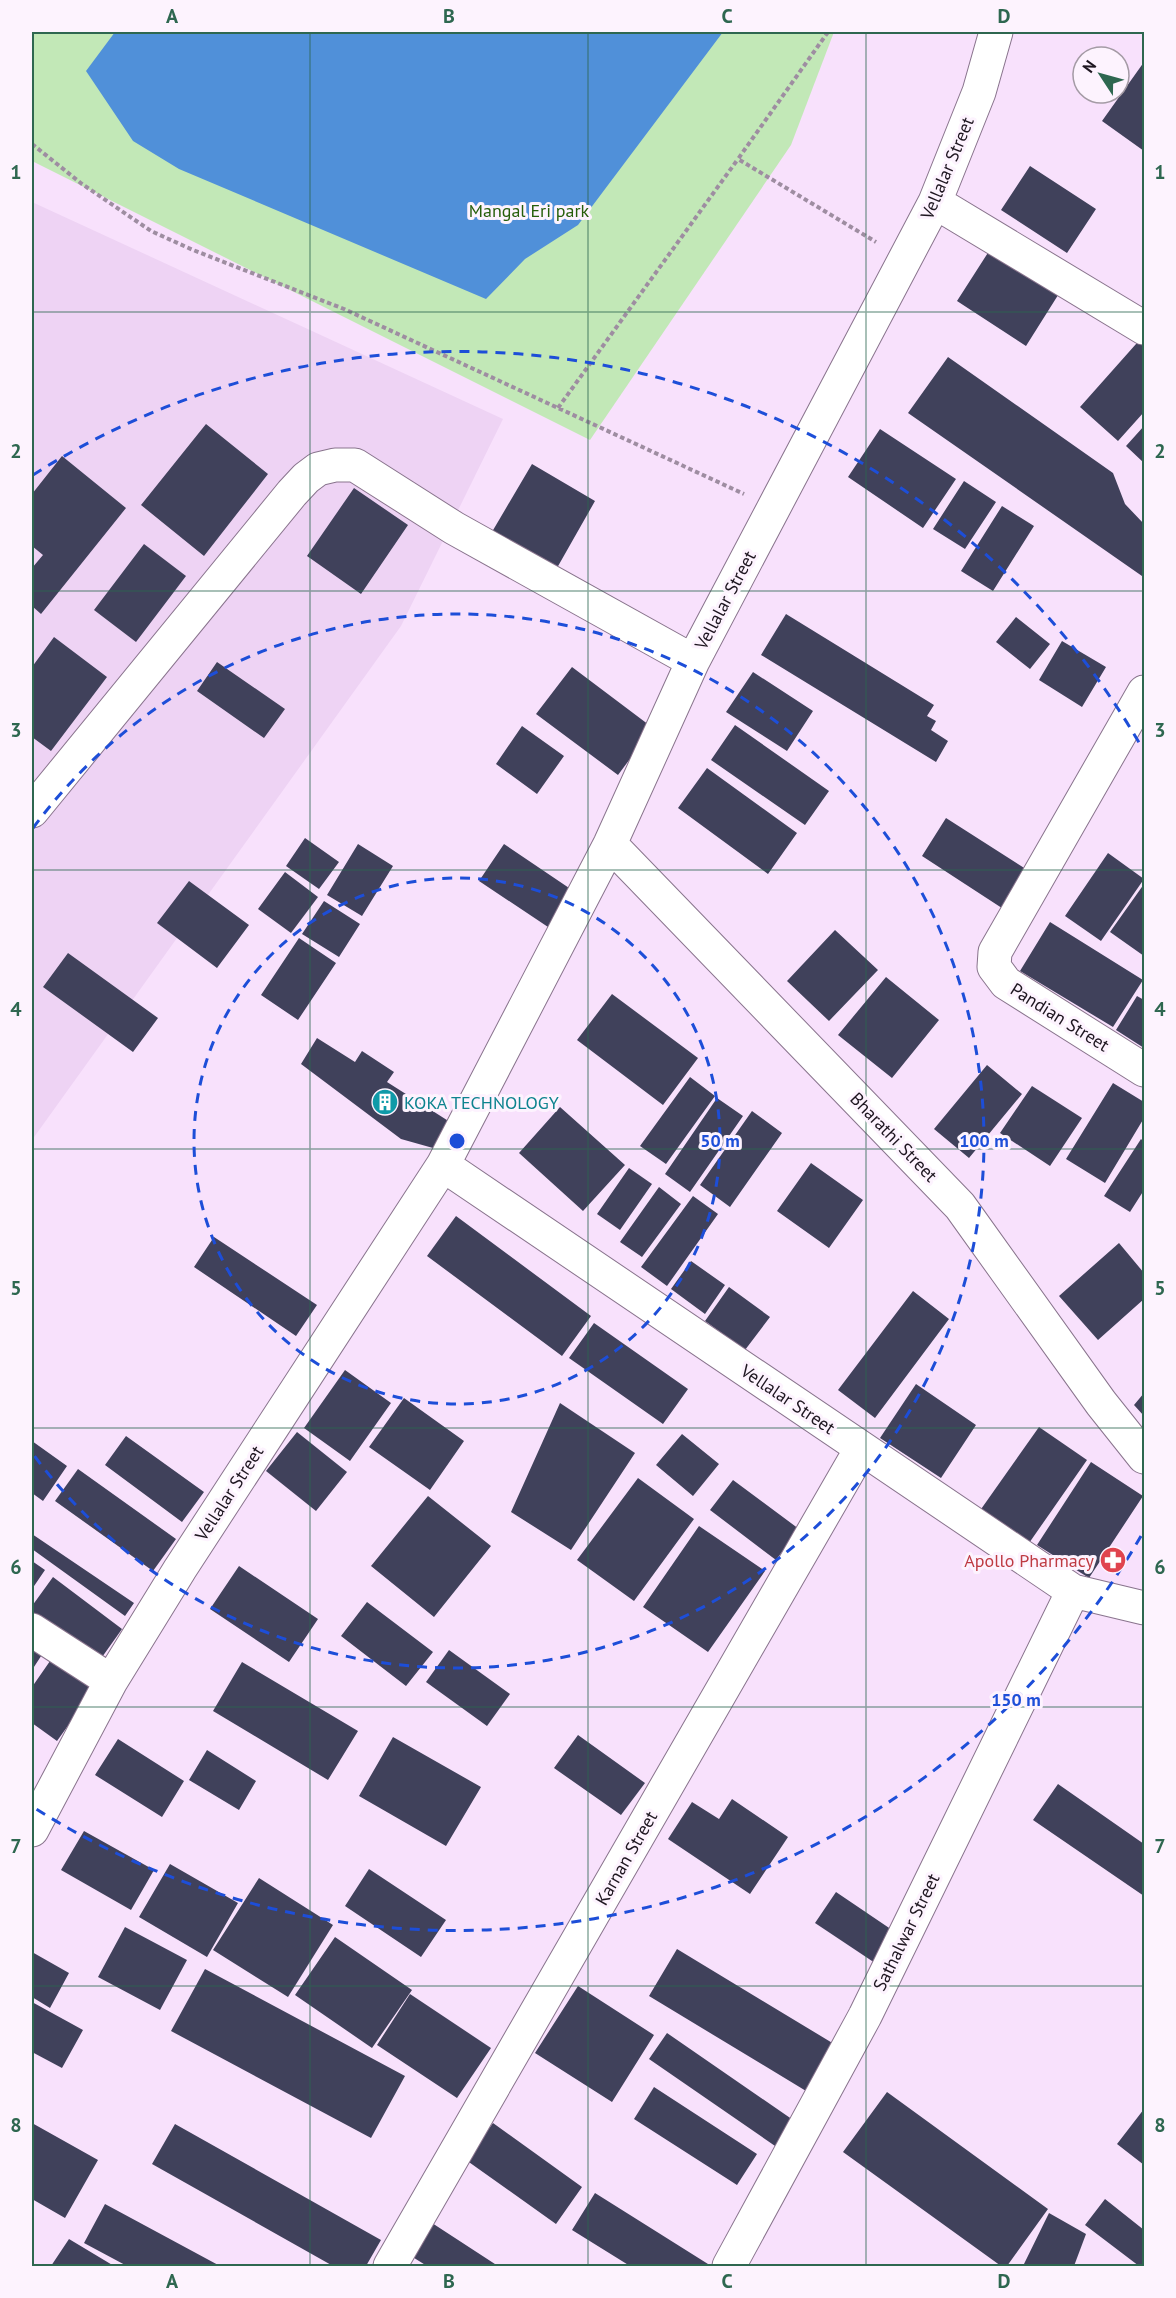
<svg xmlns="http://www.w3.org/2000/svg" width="1176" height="2298" viewBox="0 0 1176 2298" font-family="'PT Sans',sans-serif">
<rect width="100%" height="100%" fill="#f8e1fc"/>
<path fill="#eed3f4" d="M32 202 503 419 401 626 32 1140Z"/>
<path fill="#c2e8b7" d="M32 32H834L791 145 590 440 32 161Z"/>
<path fill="#5090d9" d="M115 32H723L578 225 525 259 486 299 179 169 133 141 86 71Z"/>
<path fill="#40415b" d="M1144 62V151L1102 121Z
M1030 166 1096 209 1067 253 1001 210Z
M991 248 1060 292 1026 346 957 301Z
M1144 335V412L1118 441 1080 407Z
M948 357 1113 473 1125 504 1144 524V572L1142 576 908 413Z
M206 424 268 474 204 556 141 505Z
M1144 426V463L1126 446Z
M880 429 956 479 923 528 848 477Z
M62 456 126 508 41 614 32 606V568L43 555 32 546V494Z
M532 464 595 501 553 575 489 537Z
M964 481 996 502 965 549 933 529Z
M354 488 408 525 361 594 307 556Z
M1002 506 1034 526 993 591 961 571Z
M144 544 186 576 136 642 94 610Z
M786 614 934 705 927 716 936 721 931 730 948 741 936 762 761 655Z
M1016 617 1050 644 1030 669 996 642Z
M54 637 107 677 51 751 32 737V667Z
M1062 641 1106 667 1082 707 1039 680Z
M217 662 285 709 264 738 197 691Z
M572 667 653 728 618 775 536 714Z
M753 672 813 711 787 751 726 712Z
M735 725 829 791 805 825 711 760Z
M522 726 564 756 537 794 496 764Z
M707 768 797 833 768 874 678 808Z
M946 818 1032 873 1008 912 922 856Z
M305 838 339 862 319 889 286 866Z
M358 844 393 866 362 916 327 895Z
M504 844 575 892 551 929 479 881Z
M1108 853 1144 879 1101 941 1065 916Z
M285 872 318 897 291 933 258 909Z
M189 881 249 925 217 968 157 923Z
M1144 884V956L1110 932Z
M324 901 360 924 339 957 302 934Z
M1050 922 1143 980 1113 1027 1020 971Z
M835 930 878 970 829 1021 787 981Z
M299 938 336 963 298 1020 261 995Z
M68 953 158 1018 133 1052 43 987Z
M886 977 939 1020 892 1078 838 1035Z
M612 994 698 1058 663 1105 577 1040Z
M1137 996 1144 1000V1048L1116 1030Z
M317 1038 355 1062 362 1051 394 1072 387 1082 450 1122 433 1148 401 1139 301 1064Z
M987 1065 1022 1094 969 1158 934 1129Z
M690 1077 715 1096 666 1164 640 1146Z
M1113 1083 1144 1102V1118L1105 1183 1066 1159Z
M1032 1086 1082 1118 1050 1166 1000 1133Z
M717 1098 743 1116 690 1192 665 1174Z
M560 1107 625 1165 583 1211 519 1153Z
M752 1111 782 1133 730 1207 700 1185Z
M1141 1139 1144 1142V1190L1130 1212 1104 1196Z
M811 1163 863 1200 829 1248 777 1211Z
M629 1168 652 1184 620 1230 597 1214Z
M659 1187 681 1204 642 1257 620 1242Z
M693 1196 718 1214 667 1286 641 1267Z
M456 1216 591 1316 562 1356 427 1256Z
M214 1237 317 1305 296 1336 194 1267Z
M1119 1243 1144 1273V1299L1098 1340 1059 1296Z
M691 1261 725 1285 705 1314 671 1289Z
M729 1287 770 1317 745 1350 705 1321Z
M913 1291 949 1319 875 1418 838 1390Z
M594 1323 688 1389 663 1424 569 1358Z
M345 1370 391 1403 350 1461 304 1428Z
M916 1384 976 1425 941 1478 880 1438Z
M1144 1393V1416L1134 1405Z
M404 1398 464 1441 430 1490 369 1447Z
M560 1403 635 1453 571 1550 511 1512Z
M1039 1427 1087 1460 1027 1546 979 1512Z
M297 1432 347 1472 316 1511 266 1471Z
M682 1434 719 1464 693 1496 656 1465Z
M126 1436 204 1492 182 1522 105 1465Z
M32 1441 67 1466 43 1501 32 1493Z
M1091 1462 1143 1496 1089 1578 1037 1545Z
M78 1469 176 1539 153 1571 55 1501Z
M638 1478 694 1519 634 1601 577 1560Z
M733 1480 799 1529 776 1560 710 1510Z
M428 1496 491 1546 434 1617 371 1566Z
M699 1526 765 1571 708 1652 643 1607Z
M32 1534 134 1603 125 1616 32 1549Z
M32 1561 45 1570 32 1589Z
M239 1566 318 1619 289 1662 210 1609Z
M53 1577 122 1629 95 1667 32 1622V1606Z
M367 1602 433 1652 406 1686 341 1636Z
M32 1641 45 1650 32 1670Z
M449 1650 510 1694 487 1726 426 1682Z
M57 1651 100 1681 57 1741 32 1723V1687Z
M242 1662 358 1731 328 1780 213 1711Z
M578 1735 645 1783 621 1815 554 1768Z
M393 1737 481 1787 446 1846 359 1796Z
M118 1739 184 1781 162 1817 95 1775Z
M207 1750 256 1781 239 1810 189 1780Z
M1058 1784 1144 1844V1896L1033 1820Z
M732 1799 788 1837 750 1894 668 1839 692 1802 719 1819Z
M84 1831 154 1870 131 1910 61 1870Z
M170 1864 238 1903 207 1957 139 1917Z
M369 1869 446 1920 421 1957 345 1906Z
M259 1878 333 1925 288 1997 213 1950Z
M836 1892 901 1936 881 1967 815 1923Z
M125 1927 187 1960 160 2010 98 1977Z
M335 1937 412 1990 372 2048 295 1995Z
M677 1949 839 2047 811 2094 649 1996Z
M32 1952 69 1973 50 2008 32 1997Z
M205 1969 405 2076 371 2138 171 2031Z
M578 1986 654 2035 612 2102 535 2053Z
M410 1994 491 2048 457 2098 377 2045Z
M32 2002 83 2030 62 2068 32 2052Z
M667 2033 796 2122 778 2148 649 2059Z
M654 2087 757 2154 737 2185 634 2119Z
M887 2092 1048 2209 1007 2266H1001L843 2152Z
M1144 2109V2165L1117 2144Z
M32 2123 98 2160 65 2218 32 2199Z
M493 2123 582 2187 556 2224 466 2160Z
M175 2124 381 2240 366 2266H333L152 2164Z
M595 2193 708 2264 706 2266H630L572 2230Z
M1105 2199 1144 2230V2266H1139L1085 2225Z
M105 2204 220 2266H127L84 2243Z
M1049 2213 1086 2234 1074 2266H1023Z
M432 2223 498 2266H427L411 2256Z
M69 2239 114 2266H51Z"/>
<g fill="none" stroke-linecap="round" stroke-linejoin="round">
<defs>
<path id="minor" d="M996 32 979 92 935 202 693 661 610 844 443 1165 1073 1591 1144 1608
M935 202 1144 328
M1144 692 995 952 994 967 1006 983 1144 1070
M32 811 292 493 306 478 318 469 335 465H355L454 528 693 661
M610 844 960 1206 1101 1403 1144 1457
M32 1630 111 1681
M32 1830 111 1681 180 1569 443 1165
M390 2266 861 1449
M729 2266 865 2016 1073 1591"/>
</defs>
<use href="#minor" stroke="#89748d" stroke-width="35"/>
<path stroke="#9e8da1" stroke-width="4" stroke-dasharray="4.5 3" stroke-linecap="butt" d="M828 32 738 159 876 242
M32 144 82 184 151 231 193 250 344 309 744 494
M558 408 738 159"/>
<use href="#minor" stroke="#fff" stroke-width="33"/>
</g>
<path fill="none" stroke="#2e6750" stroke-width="1.5" stroke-opacity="0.55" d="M310 32V2266M588 32V2266M866 32V2266M32 312H1144M32 591H1144M32 870H1144M32 1149H1144M32 1428H1144M32 1707H1144M32 1986H1144"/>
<g fill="none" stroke="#1d4ed8" stroke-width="3" stroke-dasharray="10 8">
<circle cx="457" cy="1141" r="263"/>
<path d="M33 828A527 527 0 1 1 33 1454"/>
<path d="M1141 1536A790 790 0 0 1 33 1807M33 475A790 790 0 0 1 1141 746"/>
</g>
<defs>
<symbol id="building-disc" viewBox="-11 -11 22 22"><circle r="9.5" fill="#0f9aa8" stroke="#fdf3fe"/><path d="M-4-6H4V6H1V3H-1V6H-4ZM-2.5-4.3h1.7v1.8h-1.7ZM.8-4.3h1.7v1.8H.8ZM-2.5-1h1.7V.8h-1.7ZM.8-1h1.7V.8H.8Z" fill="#fff"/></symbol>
<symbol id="pharmacy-disc" viewBox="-11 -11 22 22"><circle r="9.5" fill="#e0444e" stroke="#fdf3fe"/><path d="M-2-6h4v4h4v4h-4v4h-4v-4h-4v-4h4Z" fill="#fff"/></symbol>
</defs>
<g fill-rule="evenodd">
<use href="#building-disc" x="370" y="1087" width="30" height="30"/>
<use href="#pharmacy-disc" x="1098" y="1545" width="30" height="30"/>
</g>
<g text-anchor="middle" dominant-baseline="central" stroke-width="6" stroke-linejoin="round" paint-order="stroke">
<g font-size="18" fill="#1e1620" stroke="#fdf3fe">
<text transform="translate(947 168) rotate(-67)">Vellalar Street</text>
<text transform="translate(725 600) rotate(-62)">Vellalar Street</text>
<text transform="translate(1060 1017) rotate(32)">Pandian Street</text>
<text transform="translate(894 1137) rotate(46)">Bharathi Street</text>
<text transform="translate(788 1399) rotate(34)">Vellalar Street</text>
<text transform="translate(229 1493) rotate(-57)">Vellalar Street</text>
<text transform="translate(626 1858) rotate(-60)">Karnan Street</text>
<text transform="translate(906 1932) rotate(-64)">Sathalwar Street</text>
</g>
<g font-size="18" fill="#265e0a" stroke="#fdf3fe">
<text x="529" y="210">Mangal Eri park</text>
</g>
<g font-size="18" fill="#0d838f" stroke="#fdf3fe" text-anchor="start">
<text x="404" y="1102">KOKA TECHNOLOGY</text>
</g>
<g font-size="18" fill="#be3a42" stroke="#fdf3fe" text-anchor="end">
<text x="1094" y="1560">Apollo Pharmacy</text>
</g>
</g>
<circle cx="457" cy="1141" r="9" fill="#1d4ed8" stroke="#fdf3fe" stroke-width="3"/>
<g font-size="18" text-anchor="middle" font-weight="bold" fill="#1d4ed8" stroke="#fdf3fe" stroke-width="6" stroke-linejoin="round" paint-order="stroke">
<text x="720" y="1147">50 m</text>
<text x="984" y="1147">100 m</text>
<text x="1016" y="1706">150 m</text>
</g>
<rect width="1176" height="2298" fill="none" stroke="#fdf3fe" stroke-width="66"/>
<g transform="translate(1101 75) rotate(306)"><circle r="28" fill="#fdf3fe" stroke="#a49ba5" stroke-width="1.5"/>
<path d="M0-4.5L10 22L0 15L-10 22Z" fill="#2e6750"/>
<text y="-9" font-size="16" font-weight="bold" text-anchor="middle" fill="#1e1620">N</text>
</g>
<rect x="33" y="33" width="1110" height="2232" fill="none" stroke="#2e6750" stroke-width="2"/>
<g font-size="20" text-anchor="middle" font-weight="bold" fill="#2e6750">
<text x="172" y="23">A</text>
<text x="449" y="23">B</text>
<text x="727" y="23">C</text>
<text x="1004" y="23">D</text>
<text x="16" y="179">1</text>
<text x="1160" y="179">1</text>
<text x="16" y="458">2</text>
<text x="1160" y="458">2</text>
<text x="16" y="737">3</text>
<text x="1160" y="737">3</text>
<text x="16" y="1016">4</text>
<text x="1160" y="1016">4</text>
<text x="16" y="1295">5</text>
<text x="1160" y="1295">5</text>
<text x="16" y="1574">6</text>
<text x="1160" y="1574">6</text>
<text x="16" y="1853">7</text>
<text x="1160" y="1853">7</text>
<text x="16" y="2132">8</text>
<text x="1160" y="2132">8</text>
<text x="172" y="2288">A</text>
<text x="449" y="2288">B</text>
<text x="727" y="2288">C</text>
<text x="1004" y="2288">D</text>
</g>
</svg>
